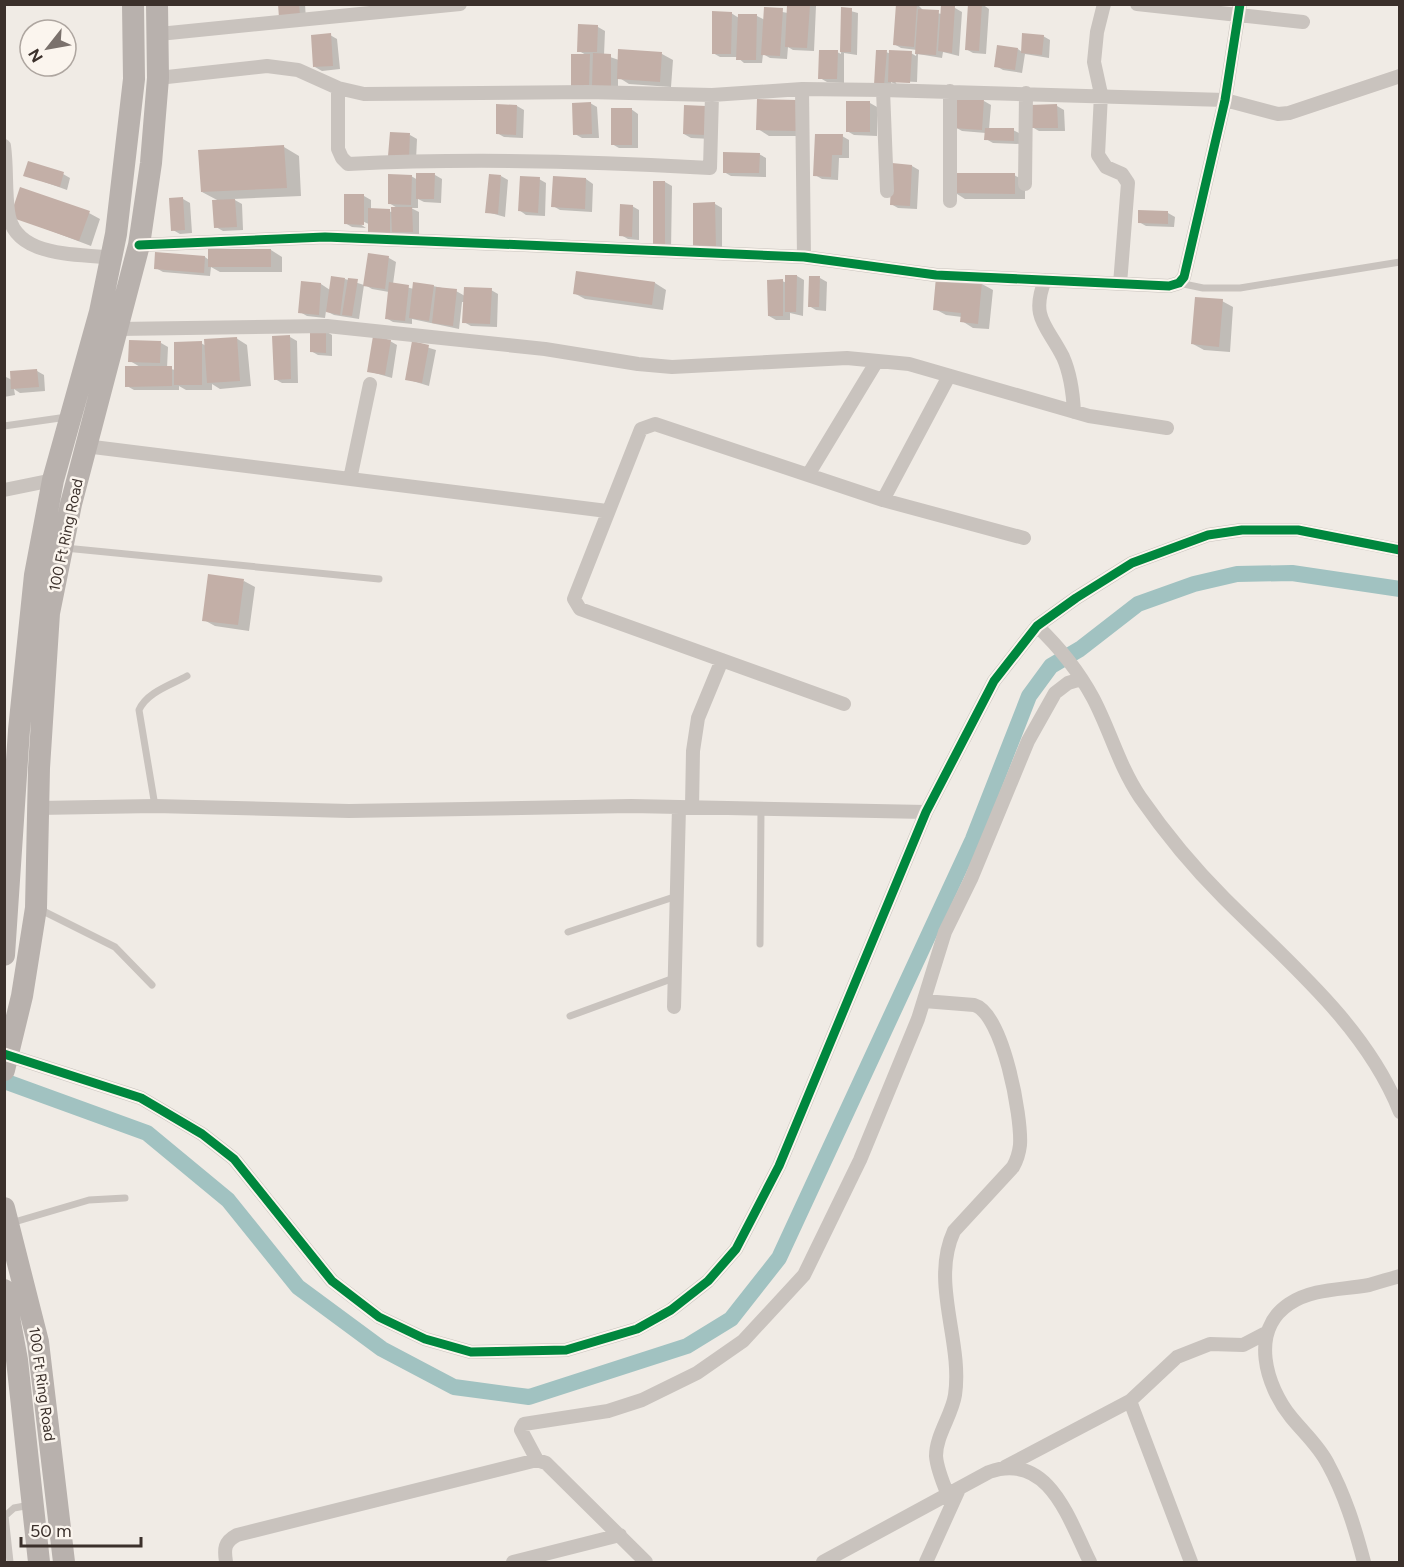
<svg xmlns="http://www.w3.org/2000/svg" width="1404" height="1567" viewBox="0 0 1404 1567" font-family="Figtree,sans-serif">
<rect width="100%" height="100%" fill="#f0ebe5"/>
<path fill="#0003" d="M279 4H305L306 20Z
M788 4 816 6 814 51 793 50 788 47 787 59 770 58 763 54 762 63H744L737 57H720L713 53 731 13 739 18V15L757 16 765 20V9L788 13Z
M897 4H917L924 11 942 14 943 7 955 8 962 12 959 56 943 52 942 58 918 54 917 82 895 81 897 85 891 82V89L882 88 886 52 891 54 911 53 916 56 917 50 901 48 894 44Z
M982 4 989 9 986 54 973 53 966 49Z
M843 9 858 13 857 55 844 53V83L827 82 820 78 837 52 841 54Z
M580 26 598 27 605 31 604 55 619 60 662 54 673 60 671 87 629 84 618 77V86L580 90 588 56 579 51Z
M330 35 337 39 340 69 322 71 315 67Z
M1043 36 1050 40 1049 58 1025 54 1022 73 1003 70 996 66 1018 49 1022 52Z
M758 101 807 136H769L758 129Z
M984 101 991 105 989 129 1013 130 1021 134 1020 144 993 143 986 139V133L962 131 955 127Z
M590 103 597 107 599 138H582L575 134Z
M870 103 877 107V136L854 135 847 131Z
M517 106 524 110 523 138 504 137 497 133Z
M685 106 712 139 691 138 684 134Z
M1057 106 1064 110 1065 131H1039L1032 127Z
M631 109 638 114V148H619L612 144Z
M410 135 417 139 416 160 397 159Z
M842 136 849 140V158H839L838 180 822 179 815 175Z
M284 147 299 156 301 196 233 199 242 204 243 230 223 231 216 227 219 201 202 192Z
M759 154 766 158V177L731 176 724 172Z
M893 165 912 166 919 170 917 209 898 208 891 204Z
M63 174 70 178 67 190 25 175Z
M435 175 442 179 441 203 424 202 418 199V208H411L419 212V235L396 233V237L358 219 357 222 366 228 352 227 345 223 346 195 364 196 371 200V210L393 212 399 209 389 203 411 176 418 180Z
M1014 175 1025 181V199H965L954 192Z
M501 176 508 180 505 217 487 212Z
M554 178 586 179 593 184 592 212 560 210 553 206Z
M539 179 546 183 545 216 526 215 519 210Z
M665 182 672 186 671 251 655 247Z
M183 199 190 203 192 233 180 234 173 230Z
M715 204 722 208V252H702Z
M632 206 639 210V240L628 239 621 235Z
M89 213 100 219 91 246 12 216Z
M1168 213 1175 217 1174 227 1146 226 1139 222Z
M271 250 282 257V272H220L211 267 210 276 163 272 156 268 205 257 209 260Z
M369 255 389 258 396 262 393 284 414 289 433 286 456 291 465 296 491 290 498 294 497 327 471 326 464 322 465 302H462L459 329 412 319V324L393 322 386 318 389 292 372 289 365 285Z
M797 276 804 280 803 316 790 313V320H776L769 316 782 281 787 283Z
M820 278 827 282 826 311 816 310 809 306Z
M345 279 364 285 359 319 334 315 326 311 325 318 307 316 300 312 303 283 321 284 330 290Z
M655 283 666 290 663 310 585 299 574 293Z
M982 284 993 290 989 329 973 328 962 321V317L946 315 935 309Z
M1222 301 1233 307 1230 352 1204 350 1193 344Z
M325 331 332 335V356L318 355 311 351Z
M290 337 297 341 298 383H282L275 379Z
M236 338 247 345 251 386 220 389 212 384V390H186L179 386V390H134L127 386 142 368 130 361 161 343 168 347 167 368 175 370 201 343 206 346Z
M390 341 397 345 392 378 368 371Z
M413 343 436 350 429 386 406 379Z
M37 371 44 375 45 391 20 393 14 389 15 395 4 397V376L12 380Z
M244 581 255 587 249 631 215 626 204 620Z"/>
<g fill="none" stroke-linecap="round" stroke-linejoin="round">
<path stroke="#a1c2c1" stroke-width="16" d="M4 1081 147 1133 228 1200 298 1287 382 1349 454 1387 529 1397 687 1346 731 1319 779 1258 973 839 1029 696 1051 666 1080 649 1138 604 1194 584 1237 574 1292 573 1400 589"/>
</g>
<path fill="#c3afa7" d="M278 4H299L300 16 279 18Z
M896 4H917L914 47 893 45Z
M968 4H982L979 51 965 50Z
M787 5H810L807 48 785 47Z
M941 5 955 6 952 53 938 51Z
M764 7 783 8 780 56 761 55Z
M841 7 852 8 851 52H840Z
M918 9 939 10 936 55 915 54Z
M712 11 732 12 731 54H712Z
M738 14H757L756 60H736Z
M578 24 598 25 597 52H577Z
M331 33 333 66 313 67 311 35Z
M1022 33 1044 35 1042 55 1021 53Z
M997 45 1018 48 1015 70 994 67Z
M618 49 662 52 660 82 617 79Z
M819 50H838L837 79H818Z
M876 50H887L884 86 874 85Z
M889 50 912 51 910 83 888 82Z
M593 53 611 54V88L592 87Z
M571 54H590L589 87H571Z
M955 97 984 99 982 130 953 128Z
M757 99 797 100 796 131 756 130Z
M846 101H870V132H846Z
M591 102 592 134 573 135 572 103Z
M496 104 517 105 516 135 496 134Z
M1057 104 1058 128H1030V105Z
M684 105 706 106 705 135 683 134Z
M611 108H632V145H611Z
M985 128H1014V141L984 140Z
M390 132 410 133 409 157 388 156Z
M815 134H843L842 155H832L831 177 813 176Z
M284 145 287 188 201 192 198 150Z
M723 152 760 153 759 173H723Z
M28 161 64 172 60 187 23 176Z
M892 163 912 165 910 206 890 205Z
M416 173H435L434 199H416Z
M953 173H1015V194L953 193Z
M388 174 412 175 411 205 388 204Z
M489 174 501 175 498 214 485 213Z
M520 176 540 177 538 213 518 211Z
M553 176 586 178 585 209 551 207Z
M653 181H665V248H653Z
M20 187 90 211 79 241 10 217Z
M344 194H364V225L344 224Z
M183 197 185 230 171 231 169 198Z
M235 199 237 227 214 228 212 200Z
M715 202 716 249H693V203Z
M620 204 633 205 632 237 619 236Z
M391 207H412L413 232H392Z
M368 208 390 209V234H368Z
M1138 210 1168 211V224L1138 223Z
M208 249H271V267H208Z
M155 252 205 256 204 273 154 269Z
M368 253 389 256 385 289 363 286Z
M576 271 655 282 652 305 573 294Z
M785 275H797L796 312H785Z
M331 276 345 278 340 315 326 312Z
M809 276H820L819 307H808Z
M936 277 982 282 978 324 960 322 961 313 933 310Z
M348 278 358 279 352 316 342 315Z
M783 279V316H768L767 280Z
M301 281 321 283 319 315 298 313Z
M389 282 409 285 405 321 385 319Z
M413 282 434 285 429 321 409 318Z
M436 287 457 289 453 326 432 323Z
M464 287 492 288 490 324 462 323Z
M1195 297 1223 299 1219 347 1191 344Z
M310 329 326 330V353L310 352Z
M290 335 291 379 274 380 272 336Z
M373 336 391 340 385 375 367 372Z
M237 337 240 381 207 383 204 339Z
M129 340 161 341 160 363 128 362Z
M202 341V385H174V342Z
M412 341 429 345 422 383 405 380Z
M125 366H172V386L125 387Z
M37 369 39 387 11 389 10 371Z
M208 574 244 579 238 625 202 621Z"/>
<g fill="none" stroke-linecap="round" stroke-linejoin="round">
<path stroke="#c9c3be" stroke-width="7" d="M1179 283 1203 288H1240L1400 262
M4 426 67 417
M65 548 379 579
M155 806 139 710C147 692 171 685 187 676
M39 909 115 947 152 985
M568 932 677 896
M760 944 761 809
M570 1016 674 978
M11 1223 89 1200 125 1198
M10 1562 5 1516 14 1508 30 1505"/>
<path stroke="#c9c3be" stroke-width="14" d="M1104 4 1097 32 1094 62 1101 94 1098 155 1106 167 1122 174 1128 183 1120 284
M1137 4 1303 22
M159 34 460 4
M158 78 267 66 298 70 338 88 364 94 588 92 712 95 802 89 883 90 1225 100 1278 114 1289 113 1400 76
M338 88V149L342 158 348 164C468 158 590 161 710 168L712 95
M802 89 804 257
M883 90 887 191
M950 91V201
M4 146C7 167 5 189 8 211 13 258 75 253 112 258
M1025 184 1026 93
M139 245 325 237 525 245 804 257 936 275 1169 286 1179 283 1184 277 1225 100 1240 4
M1045 280C1030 318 1047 325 1063 357 1071 375 1073 393 1074 412
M118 329 327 326 545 349 638 364 672 367 847 358 909 364 1089 416 1167 428
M85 446 607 511
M808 475 877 361
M350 479 370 384
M4 490 53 480
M883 500 949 376
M1037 626C1059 647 1079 672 1093 698 1110 730 1119 766 1140 797 1165 833 1193 867 1224 898 1288 962 1366 1026 1400 1112
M844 704 580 609 574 599 641 429 655 424 883 500 1024 538
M692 807 693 751 698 718 722 660
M38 808 155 806 349 811 631 806 926 812
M924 1001 974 1005C1003 1013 1022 1117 1020 1145 1019 1154 1017 1160 1013 1167L954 1231C930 1283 963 1341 955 1395 952 1415 936 1435 936 1456 937 1469 943 1483 948 1495
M674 1007 679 807
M4 1054 141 1098 202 1134 234 1159 332 1281 379 1317 425 1339 471 1352 566 1350 637 1329 671 1310 708 1281 736 1249 779 1166 926 812 994 681 1037 626 1076 598 1132 563 1208 535 1242 530H1298L1400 550
M1130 1401 1191 1562
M537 1460 521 1430 524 1424 608 1411 642 1400 697 1373 743 1341 804 1275 860 1160 918 1019 945 932 971 879 1028 741 1055 693 1068 683 1081 679
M1005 1467 1130 1401 1177 1357 1210 1344 1243 1345 1266 1333
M226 1562C224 1549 224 1542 237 1535L537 1460 546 1463 646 1562
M513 1562 620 1535
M823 1562 989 1472C1049 1451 1069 1520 1090 1562
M926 1562 959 1489
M1364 1562C1355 1528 1345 1495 1328 1464 1319 1446 1304 1433 1291 1417 1266 1386 1249 1331 1289 1304 1313 1288 1342 1290 1369 1285 1379 1282 1389 1279 1400 1276"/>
<path stroke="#b8b1ad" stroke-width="22" d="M4 955 19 730 35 575 53 480 100 312 116 234 134 79 133 4
M4 1070 22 996 36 908 39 768 49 613 71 504 139 245 151 163 158 78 157 4
M4 1208 38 1342 64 1562
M4 1290 17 1360 39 1562"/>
<defs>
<path id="cycleway" d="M139 245 325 237 525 245 804 257 936 275 1169 286 1179 283 1184 277 1225 100 1240 4
M4 1054 141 1098 202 1134 234 1159 332 1281 379 1317 425 1339 471 1352 566 1350 637 1329 671 1310 708 1281 736 1249 779 1166 926 812 994 681 1037 626 1076 598 1132 563 1208 535 1242 530H1298L1400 550"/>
</defs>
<use href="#cycleway" stroke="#fbf5ee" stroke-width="13"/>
<use href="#cycleway" stroke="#00873e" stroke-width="9"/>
</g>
<g text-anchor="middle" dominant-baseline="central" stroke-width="5" stroke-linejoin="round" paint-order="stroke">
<g font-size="15" fill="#3b302b" stroke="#fbf5ee">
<text transform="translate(66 535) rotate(-78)">100 Ft Ring Road</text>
<text transform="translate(42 1384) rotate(82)">100 Ft Ring Road</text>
</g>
</g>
<rect width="1404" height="1567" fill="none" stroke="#3b302b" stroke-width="12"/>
<g transform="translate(48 48) rotate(239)"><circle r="28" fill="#fbf5ee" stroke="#aea6a0" stroke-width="1.5"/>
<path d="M0-4.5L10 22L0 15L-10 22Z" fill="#7a716c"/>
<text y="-9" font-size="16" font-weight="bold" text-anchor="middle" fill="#3b302b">N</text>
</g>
<path d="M21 1537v9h120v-9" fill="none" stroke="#3b302b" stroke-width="3"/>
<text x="30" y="1537" font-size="18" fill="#3b302b" stroke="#fbf5ee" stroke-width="4.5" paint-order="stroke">50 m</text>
</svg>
